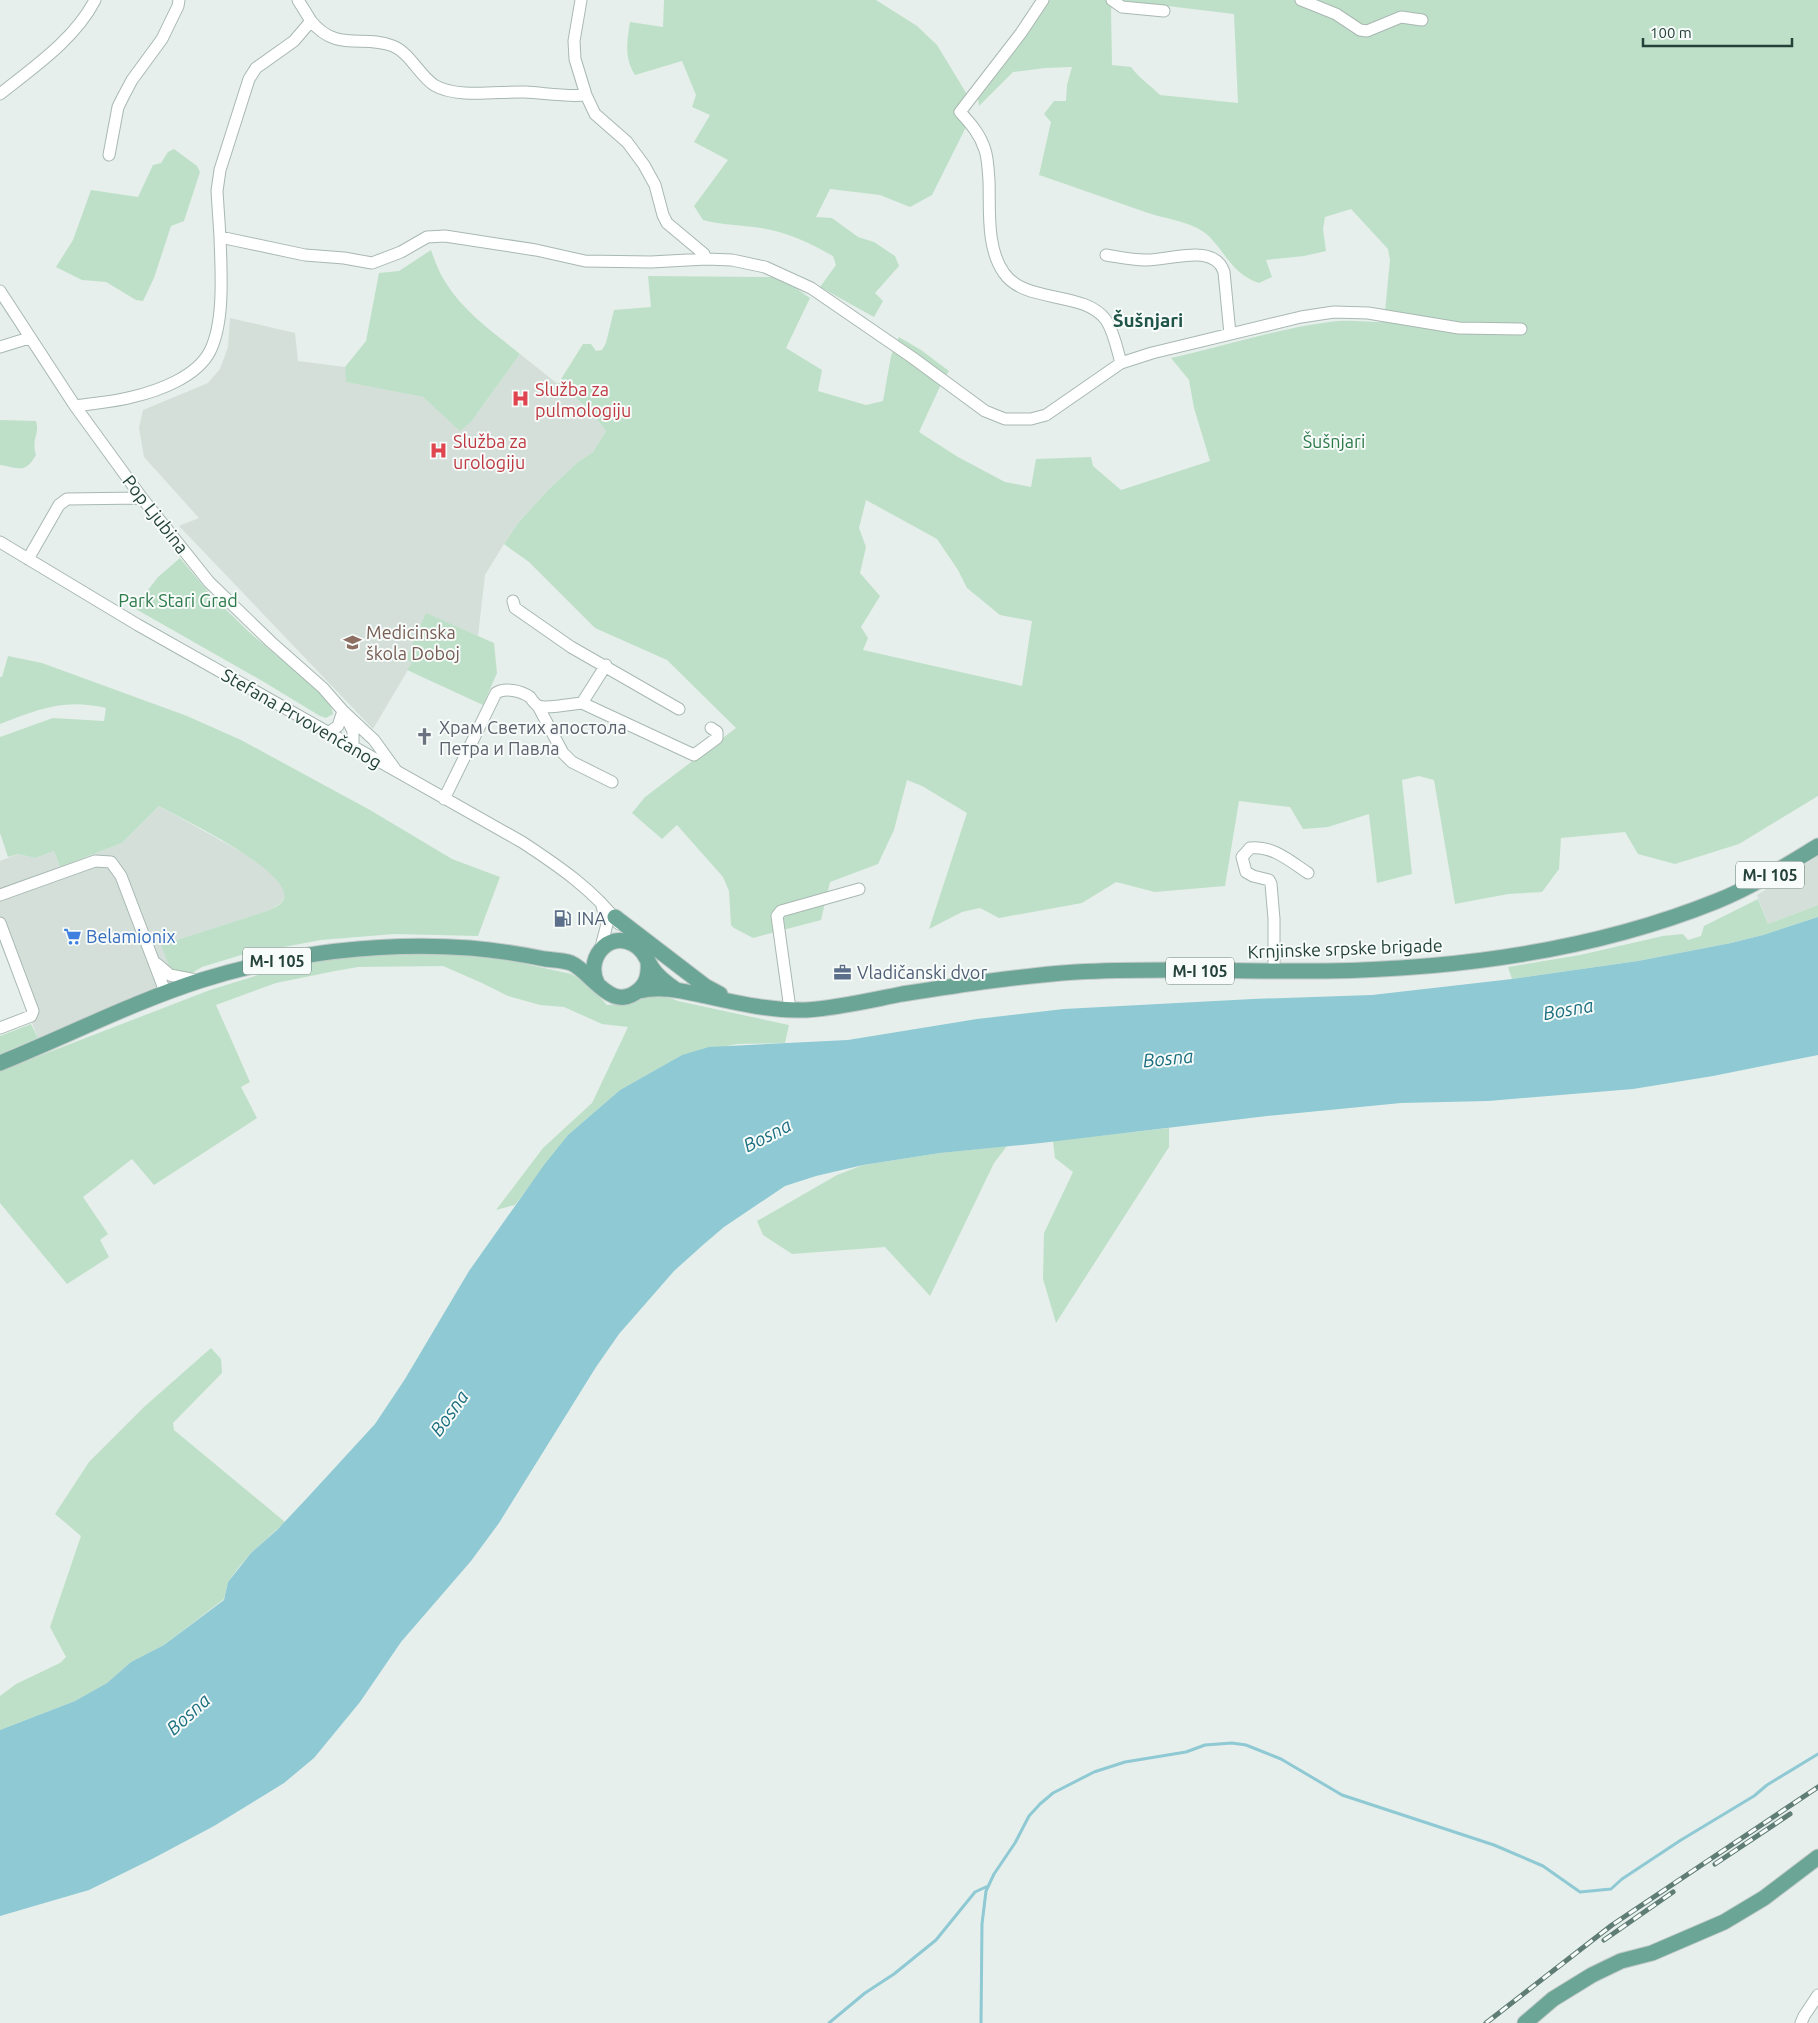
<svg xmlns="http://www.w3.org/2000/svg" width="1818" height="2023" viewBox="0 0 1818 2023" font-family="Ubuntu,sans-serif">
<rect width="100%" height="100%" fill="#e6efeb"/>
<path fill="#d4dfda" d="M230 318 295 333 298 361 345 367 347 382 423 397 460 430 471 422 520 354 588 408 606 431 593 452 578 462 549 489 518 523 504 544 485 575 478 636 426 614 412 663 373 729 179 526 199 518 144 457 139 428 143 410 208 383 220 369 228 347Z
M159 806 245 854 265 868 275 877 284 889V898L281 903 270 910 161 945 187 976 38 1038 0 943V861L18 854 35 858 54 851 60 867 122 843Z
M1818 856V905L1768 924 1757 895Z"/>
<path fill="#bfe0c8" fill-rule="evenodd" d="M664 0H876L917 26 937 45 968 96 966 127 932 195 910 207 880 195 830 189 816 217 832 218 858 237 874 242 895 256 899 266 875 293 883 301 874 317 820 287 836 265 833 256C811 243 787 232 761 228 741 225 722 225 703 220L694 206 728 160 694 142 710 115 692 107 696 95 682 61 635 75C624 58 627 41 630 22L663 27Z
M1043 0H1818V796L1739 844 1675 864 1638 854 1625 832 1561 838 1559 869 1542 892 1508 894 1455 904 1434 780 1419 776 1402 780 1412 874 1377 883 1369 814 1328 827 1303 829 1290 807 1239 801 1225 886 1155 892 1116 882 1082 903 999 918 980 908 962 912 929 929 967 813 922 786 907 780 894 830 878 864 830 882 821 920 753 938 734 928 731 925 729 891 723 877 677 825 662 839 632 813 645 797 736 728 667 660 595 628 529 562 504 544 518 523 549 489 578 462 593 452 606 431 588 408 558 384 583 344H591L596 351 602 350 606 343 614 310 651 307 648 276 771 277 787 282 810 298 786 348 822 370 818 391 866 405 883 401 891 356 899 337 921 350 949 371 943 380 919 432 958 457 1005 482 1031 487 1036 459 1091 457 1093 466 1121 490 1210 461 1194 408 1189 380 1171 358C1224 346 1276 329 1329 322 1347 319 1366 322 1384 322L1390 260 1388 249 1351 209 1325 217 1323 229 1326 251 1304 256 1266 260 1272 277 1259 283C1227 273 1222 240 1197 228 1181 220 1162 218 1145 212 1110 200 1075 187 1039 175L1051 122 1044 114 1054 101H1066L1067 85 1072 67 1045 68 1013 72 979 106 977 91ZM1126 1 1234 14 1238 103 1160 95C1150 85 1140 79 1131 67L1112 65 1111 8ZM866 500 937 539 958 570 967 588 1000 615 1032 621 1022 686 863 650 868 638 861 627 880 596 860 573 866 547 859 528Z
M174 149 197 166 200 172 184 221 171 226 154 278 143 301 136 300 106 282 82 280 56 267 73 240 91 190 138 197 153 165 161 163 168 152Z
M431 250C435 261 439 273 446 283 464 312 493 332 520 354L471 422 460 431 423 397 346 382 345 367 366 341 379 273 399 271Z
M0 420 36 421C40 436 31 437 36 455 25 474 20 468 0 465Z
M180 558 211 595 249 632 314 687 331 706 333 714 326 718 320 716 264 682 134 608 158 577Z
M426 613 494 643 497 673 483 705 407 670 412 663 406 659Z
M8 656 42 663 187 716 241 740 370 810 452 859 500 877 478 936 394 934 321 940 241 955 202 967 187 976 170 968 161 945 270 910C275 907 283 904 284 898 290 870 182 819 159 806L122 843 60 867 54 851 35 858 18 854 8 857 0 833V737L53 718 104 721 106 708C64 698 39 709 0 724V677H2Z
M1758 899 1768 924 1818 905V917L1763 935 1731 943 1638 961 1512 979 1508 967 1580 955 1663 936 1683 934 1688 940 1701 936 1704 926Z
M427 951 490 956 571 974 587 983 607 1005 629 1003 645 995 665 996 678 1001 789 1025 785 1043 737 1044 682 1055 620 1090 568 1135 515 1205 496 1210 543 1148 592 1103 628 1027 602 1024 564 1007 540 1005 508 996 482 983 443 966 358 967 335 971 276 983 216 1005 250 1082 241 1087 257 1118 154 1185 132 1159 83 1197 108 1234 100 1240 109 1257 67 1284 0 1203V1071L210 990 284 967 316 961 363 956Z
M31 1024 38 1038 0 1054V1036Z
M1169 1128V1147L1056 1323 1043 1279 1044 1233 1073 1172 1055 1158 1053 1141Z
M1007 1146 994 1163 930 1296 885 1247 792 1254 763 1235 757 1221 837 1175 863 1165 940 1153Z
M211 1348 221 1359 222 1373 173 1423 174 1430 285 1522 251 1553 239 1567 228 1582 224 1599 164 1645 131 1662 107 1683 75 1701 0 1730V1696L16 1684 60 1663 66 1657 50 1627 81 1536 55 1514 89 1462 144 1407Z"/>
<path fill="#8ec9d4" d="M1818 917V1055L1713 1076 1633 1089 1488 1101 1401 1103 1267 1116 1041 1143 940 1153 863 1165 816 1176 785 1186 724 1227 704 1244 674 1271 619 1334 596 1367 499 1523 471 1561 401 1642 360 1702 314 1758 284 1783 214 1826 152 1859 89 1890 0 1916V1730L75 1701 107 1683 131 1662 164 1645 224 1600 228 1582 251 1553 277 1530 308 1497 375 1424 405 1379 469 1271 544 1165 568 1135 620 1090 682 1055 709 1047 848 1040 977 1019 1064 1009 1253 999 1372 995 1512 979 1638 961 1731 943 1763 935Z"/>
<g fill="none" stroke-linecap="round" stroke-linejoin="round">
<path stroke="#8ec9d4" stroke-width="3" d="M829 2023 865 1993 894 1974 936 1940 975 1892 988 1886
M981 2023 982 1924 986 1891 994 1874 1015 1843 1029 1816 1040 1804 1053 1793 1094 1772 1125 1762 1186 1752 1205 1745 1232 1743 1246 1745 1281 1759 1342 1795 1494 1845 1543 1866 1580 1892 1611 1889 1622 1879 1681 1840 1754 1796 1767 1785 1818 1754"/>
<defs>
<path id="minor" d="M581 0 574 41 575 59 586 95
M1043 0 1021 33 960 112C971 124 980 134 985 150 988 159 988 170 989 180 990 209 986 248 1004 273 1025 304 1084 290 1106 320 1114 332 1117 349 1121 363
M1112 0 1122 7 1164 11
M1301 0 1336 14 1360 30 1367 31 1401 17 1422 20
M311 21C337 53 363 34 393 46 410 53 419 75 434 85 457 99 499 91 525 92 545 93 565 97 586 95L595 114 627 142 644 165 655 185 663 215 667 223 704 254 706 259
M0 94C34 67 75 39 95 0
M109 155 118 107 124 95 132 80 162 39 178 6 179 0
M220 237 217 191 220 170 249 79 256 68 294 41 311 21 298 0
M1106 255C1119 257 1132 260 1145 260 1169 261 1214 242 1224 272L1230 334
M0 291 75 406 142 498 209 582 271 642 323 688 343 711 374 740 395 769
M0 347 29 338
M75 406C94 403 114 402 132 397 158 391 197 377 210 351 225 321 221 270 220 237L305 255 344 258 372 263 401 252 427 237 445 236 536 250 585 261 651 262 706 259 732 260 765 267 811 288 913 358 985 411 1005 419H1031L1046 415 1121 363 1152 353 1301 317 1334 312 1368 313 1459 328 1521 329
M0 542 138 625 522 842C557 865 594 890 619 924
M28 559 59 505 67 499 142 498
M513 601 515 608 571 647 679 709
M582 703 694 755 717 738V732L711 728
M538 706 563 753 572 762 612 782
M346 717 353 731V747
M328 733 338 726 343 711
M444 799 496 693C505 687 521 691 530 697 532 700 535 704 538 706 547 709 572 704 582 703L606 665
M0 895 95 861 111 862 121 876 166 994
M0 923 33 1011 31 1016 0 1028
M600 951 607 924 602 906
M157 964 170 975 196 980
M1274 971V919L1271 884 1269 880 1253 876 1246 872 1242 857 1250 848C1272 845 1290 861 1308 873
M790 1009 777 916 781 911 859 889
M1801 2023 1804 2016 1818 1995"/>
<path id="major" d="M615 917 705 986 720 994
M598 985C584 961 607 930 633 944 644 950 646 959 652 968 658 977 666 983 675 989
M639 991C663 985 686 992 710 997 741 1004 774 1011 806 1010 838 1008 871 1000 902 994 960 985 1018 976 1076 972 1159 967 1242 972 1325 971 1458 969 1593 951 1717 901 1752 887 1785 866 1818 846
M0 1063C67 1036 133 1002 202 980 289 953 380 942 470 948 495 950 520 954 545 959 553 960 563 960 571 963 593 973 612 1015 640 989 648 982 649 972 648 961
M1525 2023 1553 1999 1592 1975 1621 1961 1652 1953 1724 1922 1764 1898 1818 1857"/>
</defs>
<use href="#minor" stroke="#a8b8b2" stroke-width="13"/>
<use href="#major" stroke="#c2cac8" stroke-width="17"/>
<use href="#minor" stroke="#fff" stroke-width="11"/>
<use href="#major" stroke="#6aa596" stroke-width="15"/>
<defs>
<path id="rail" d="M1715 1864 1790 1814
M1604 1940 1673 1892
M1486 2023 1612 1925 1818 1787"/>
</defs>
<use href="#rail" stroke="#5f7d75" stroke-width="5"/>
<use href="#rail" stroke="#f7fbf9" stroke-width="3" stroke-dasharray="9" stroke-linecap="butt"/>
</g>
<defs>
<symbol id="hospital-bare" viewBox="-9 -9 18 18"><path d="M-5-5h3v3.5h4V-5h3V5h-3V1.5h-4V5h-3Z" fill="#e0444e" stroke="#f7fbf9" stroke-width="2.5" paint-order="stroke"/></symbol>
<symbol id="school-bare" viewBox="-9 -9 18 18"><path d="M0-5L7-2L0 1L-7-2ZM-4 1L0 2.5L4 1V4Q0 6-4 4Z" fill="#8d6e63" stroke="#f7fbf9" stroke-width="2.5" paint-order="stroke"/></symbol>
<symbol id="church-bare" viewBox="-9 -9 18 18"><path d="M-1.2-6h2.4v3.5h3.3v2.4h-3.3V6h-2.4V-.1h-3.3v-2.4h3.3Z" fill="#6b7280" stroke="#f7fbf9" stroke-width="2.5" paint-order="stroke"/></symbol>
<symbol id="fuel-bare" viewBox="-9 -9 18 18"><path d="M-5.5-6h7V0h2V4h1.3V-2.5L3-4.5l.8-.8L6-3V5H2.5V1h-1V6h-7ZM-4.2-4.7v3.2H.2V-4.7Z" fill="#5c6f8a" stroke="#f7fbf9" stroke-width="2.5" paint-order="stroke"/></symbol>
<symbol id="supermarket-bare" viewBox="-9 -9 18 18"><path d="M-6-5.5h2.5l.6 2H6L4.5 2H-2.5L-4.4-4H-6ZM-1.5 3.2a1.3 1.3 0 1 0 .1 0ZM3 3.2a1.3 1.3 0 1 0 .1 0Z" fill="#3f7fe0" stroke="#f7fbf9" stroke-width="2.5" paint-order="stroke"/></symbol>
<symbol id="office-bare" viewBox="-9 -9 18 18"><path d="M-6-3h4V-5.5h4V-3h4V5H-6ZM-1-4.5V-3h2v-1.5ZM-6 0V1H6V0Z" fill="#5c6f8a" stroke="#f7fbf9" stroke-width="2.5" paint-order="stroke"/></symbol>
</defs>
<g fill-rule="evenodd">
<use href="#hospital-bare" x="508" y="386" width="25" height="25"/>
<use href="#hospital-bare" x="426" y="438" width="25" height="25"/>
<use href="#school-bare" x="340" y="630" width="25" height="25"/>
<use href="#church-bare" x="412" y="724" width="25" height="25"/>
<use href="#fuel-bare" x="550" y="906" width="25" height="25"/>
<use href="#supermarket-bare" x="60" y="924" width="25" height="25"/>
<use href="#office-bare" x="830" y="960" width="25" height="25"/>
</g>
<g text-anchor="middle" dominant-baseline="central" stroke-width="4" stroke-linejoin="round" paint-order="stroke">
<g fill="#f7fbf9" stroke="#637a73" stroke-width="1">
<rect x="1736" y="861.5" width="68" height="27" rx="4"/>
<rect x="243" y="947.5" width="68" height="27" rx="4"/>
<rect x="1166" y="957.5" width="68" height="27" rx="4"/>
</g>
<g font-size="16" font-weight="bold" fill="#24423a">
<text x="1770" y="875">M-I 105</text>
<text x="277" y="961">M-I 105</text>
<text x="1200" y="971">M-I 105</text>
</g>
<g font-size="18" fill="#be3a42" stroke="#f7fbf9" text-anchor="start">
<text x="535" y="389">Služba za<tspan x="535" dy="21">pulmologiju</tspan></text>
<text x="453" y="441">Služba za<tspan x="453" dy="21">urologiju</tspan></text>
</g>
<g font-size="18" fill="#2d7a4b" stroke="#f7fbf9">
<text x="1334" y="441">Šušnjari</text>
<text x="178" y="600">Park Stari Grad</text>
</g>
<g font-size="18" fill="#24423a" stroke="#f7fbf9">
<text transform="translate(156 514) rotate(52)">Pop Ljubina</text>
<text transform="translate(302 718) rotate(30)">Stefana Prvovenčanog</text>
<text transform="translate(1345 948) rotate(-2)">Krnjinske srpske brigade</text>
</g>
<g font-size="18" fill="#785e54" stroke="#f7fbf9" text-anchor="start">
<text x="366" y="632">Medicinska<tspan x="366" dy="21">škola Doboj</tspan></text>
</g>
<g font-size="18" fill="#5b616d" stroke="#f7fbf9" text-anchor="start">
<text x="439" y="727">Храм Светих апостола<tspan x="439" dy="21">Петра и Павла</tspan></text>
</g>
<g font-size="18" fill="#4e5e75" stroke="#f7fbf9" text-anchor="start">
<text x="577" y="918">INA</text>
<text x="857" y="972">Vladičanski dvor</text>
</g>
<g font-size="18" fill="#366cbe" stroke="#f7fbf9" text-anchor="start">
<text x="86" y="936">Belamionix</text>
</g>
<g font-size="19" font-weight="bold" fill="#1f5548" stroke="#f7fbf9">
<text x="1148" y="320">Šušnjari</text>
</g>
<g font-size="19" font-style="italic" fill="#1c6f80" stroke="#f7fbf9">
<text transform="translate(1568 1009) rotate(-10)">Bosna</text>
<text transform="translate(1168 1058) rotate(-6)">Bosna</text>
<text transform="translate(767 1135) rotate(-27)">Bosna</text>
<text transform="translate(449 1413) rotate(-54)">Bosna</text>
<text transform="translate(188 1714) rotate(-42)">Bosna</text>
</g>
</g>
<path d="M1643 38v8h149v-8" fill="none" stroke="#24423a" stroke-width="2.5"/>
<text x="1650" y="38" font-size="15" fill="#24423a" stroke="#f7fbf9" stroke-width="4" paint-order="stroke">100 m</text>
</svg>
